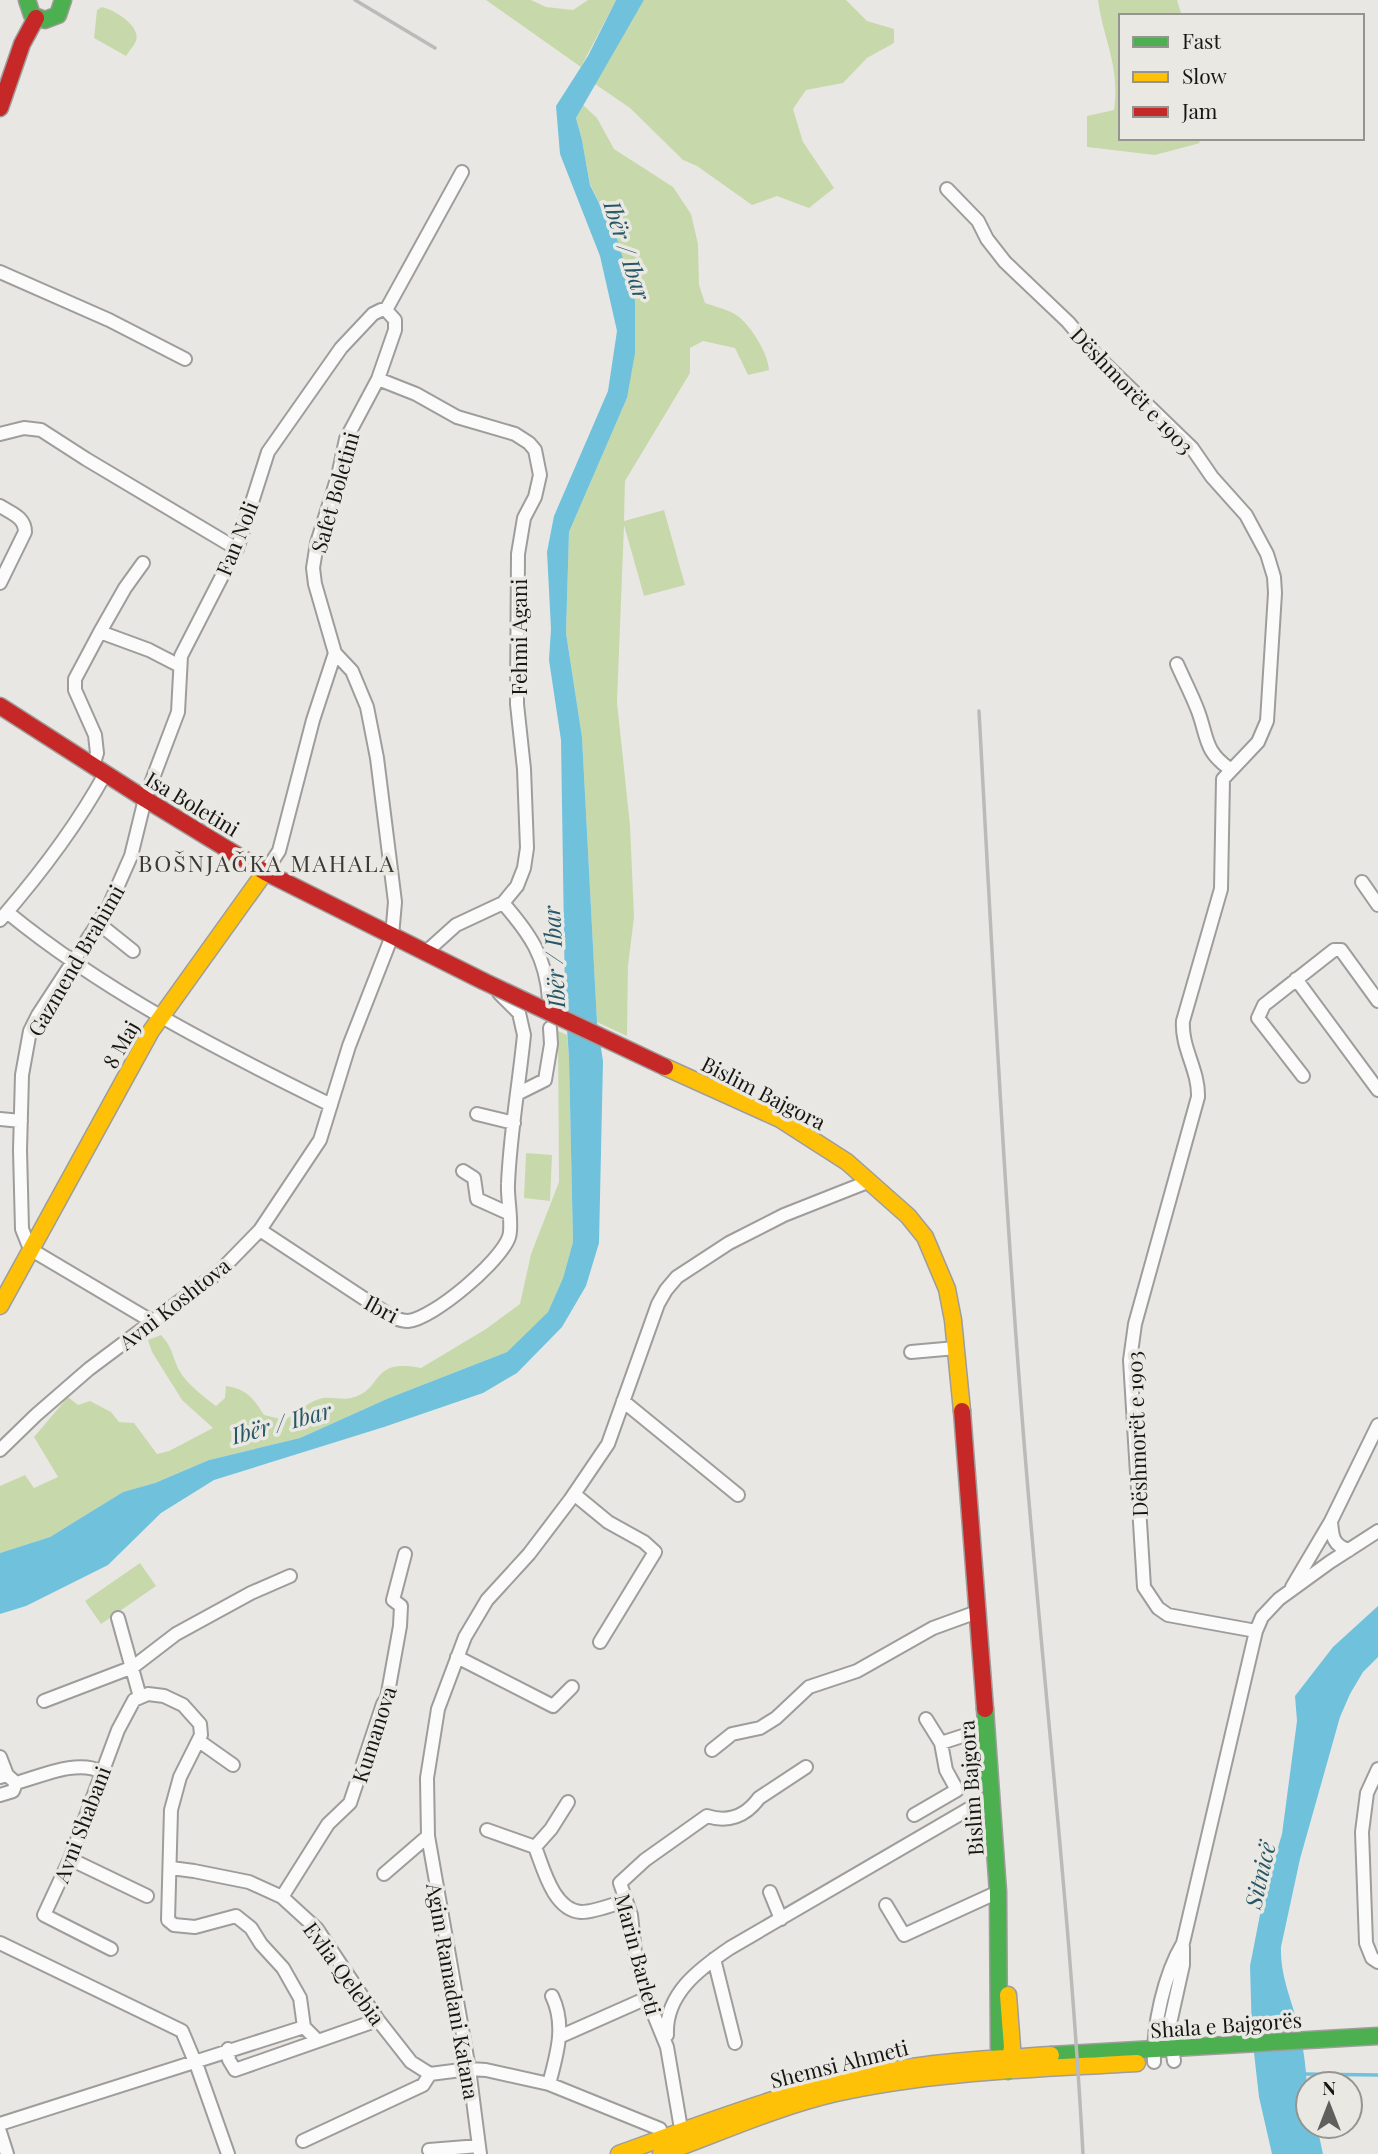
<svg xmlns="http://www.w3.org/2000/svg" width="1378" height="2154" viewBox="0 0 1378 2154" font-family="'Playfair Display',serif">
<rect width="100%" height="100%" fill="#e9e7e4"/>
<path fill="#c7d9ab" d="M486 0H531L546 7 573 10 588 0H616L581 67Z
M644 0H846L867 21 894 29V43L867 58 843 83 806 90 793 109 803 142 834 188 809 208 777 196 752 205 697 166 683 160 630 108 595 84Z
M1098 0H1177L1182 16H1121V138H1198L1200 143 1155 155 1087 147V116L1114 110C1120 64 1104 43 1098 0Z
M102 7C114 10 141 25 136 41 134 46 129 51 126 56L94 38 97 10Z
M583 105 597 118 614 149 673 187 691 214 698 244 699 285 705 303C714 306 725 309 733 313 749 321 768 353 769 370L748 375 735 348 703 341 690 348V373L625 481 624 521 664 510 685 585 644 596 624 525 617 702 630 825 634 917 628 966 627 1036 597 1022 582 737 566 633 569 532 627 398 618 241 590 184 582 140 576 118Z
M558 1031 567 1035 569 1058 573 1242 563 1278 548 1312 507 1352 389 1398 300 1438 209 1460 155 1483 123 1492 50 1537 0 1553V1486L25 1475 34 1488 58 1477 34 1437 68 1397 78 1405 90 1401 111 1412 119 1422 134 1423 157 1454 169 1451 213 1428 182 1400 152 1352 148 1340 161 1335C173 1348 172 1356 179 1370 187 1384 203 1396 216 1406L225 1398 226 1386C247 1389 253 1398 264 1415L285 1420C297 1412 309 1401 323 1398 332 1397 342 1400 351 1398 385 1390 368 1358 421 1368L486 1329 520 1304 531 1254 559 1182Z
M526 1153 552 1155 550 1201 524 1198Z
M140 1563 156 1586 101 1624 85 1601Z"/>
<path fill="#70c2dc" d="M616 0H644L576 118 582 140 590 185 618 241 635 301V353L627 398 569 532 566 633 582 737 597 1022 603 1061 599 1243 586 1286 562 1327 517 1373 483 1393 384 1427 214 1480 161 1513 108 1565 26 1606 0 1614V1553L50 1537 123 1492 155 1483 209 1460 300 1438 389 1398 507 1352 548 1312 563 1278 573 1242 569 1058 565 1000 561 740 549 660 551 629 547 552 554 516 608 391 617 331 600 256 560 154 556 106 588 56Z
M1378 1606V1657L1363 1672 1350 1694 1340 1717 1300 1859 1281 1947C1280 1980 1295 2006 1301 2038 1307 2067 1308 2097 1308 2126H1317L1323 2154H1272L1259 2097 1252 2035 1250 1966 1264 1894 1282 1834 1297 1721 1295 1696 1333 1647Z"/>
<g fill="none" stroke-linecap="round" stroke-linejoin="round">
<path stroke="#70c2dc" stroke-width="3.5" d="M1303 2074 1378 2075"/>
<defs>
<path id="street" d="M947 189 978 221 987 239 1005 262 1068 322 1097 356 1192 448 1212 477 1246 515 1267 554 1274 577 1275 593 1267 721 1258 742 1223 779 1221 889 1183 1021C1181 1048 1199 1070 1198 1097L1135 1324 1130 1360 1144 1587 1158 1608 1168 1615 1256 1631
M0 272 109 320 185 359
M386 310 462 172
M378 379 416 394 457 417 515 434 529 443 535 450 540 475 535 497 524 518 518 554 517 704 524 769 527 848 524 868 517 886 503 903 456 925 426 952
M0 434 24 428 41 430 86 459 237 549
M0 506C11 513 25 517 25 532L0 583
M100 632 125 588 143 563
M1177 664C1184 680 1192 695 1198 711 1208 738 1204 751 1230 769
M93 766 97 753 95 735 75 690V679L100 632 149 650 180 666
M265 872 279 851 313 720 335 653 315 584 313 568 317 543 338 476 346 439 378 379 395 330V320L386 310
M1362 882 1378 905
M503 903C530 934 546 957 549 999
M7 912C106 993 217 1049 331 1105
M0 920C40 874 76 827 105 774
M98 923 133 951
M1296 979 1378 1090
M1303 1076 1258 1018 1264 1005 1334 950H1341L1378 1001
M519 1093 545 1080 551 1044 550 1028
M477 1114 514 1123
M0 1119 21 1121
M463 1171 474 1178 477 1199 508 1213
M260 1230 392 1317C397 1319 403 1321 408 1321 433 1319 501 1261 509 1237 513 1225 507 1198 508 1184 510 1134 519 1085 524 1035L519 1013 499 993
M153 1322 30 1249 22 1229 20 1150 22 1075 30 1031 38 1015 108 908 131 856 145 799 178 712 181 656 239 543 268 452 341 348 373 314 381 310H386
M911 1352 956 1348
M623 1401 738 1495
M0 1450 36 1415 89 1369 220 1271 260 1230 320 1140 349 1046 392 936 395 902 377 758 367 707 352 671 335 653
M574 1494 608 1522 644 1542 655 1552 600 1642
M1331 1521C1332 1536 1333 1546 1349 1550
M1292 1587 1331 1521 1378 1425
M118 1618 140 1697
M457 1657 553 1706 572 1687
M44 1701 133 1667 176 1634 251 1593 290 1576
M926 1719 941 1743 987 1728
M199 1741 233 1765
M712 1750 732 1734 760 1728 776 1718 809 1687 857 1671 933 1628 977 1612
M0 1757 7 1775
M1378 1769 1367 1793 1362 1832 1366 1943 1372 1958 1378 1962
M0 1777 7 1775 16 1783 13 1791 0 1795
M16 1783C42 1776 77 1759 102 1772
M914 1815 957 1790 946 1770 941 1743
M487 1830 535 1847C543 1867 553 1910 581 1912 594 1912 612 1905 624 1901
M535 1847 551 1829 568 1802
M70 1859 147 1896
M171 1868 194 1871 249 1882 282 1897 317 1929 378 2020 411 2062 430 2074 469 2069 486 2070 549 2084 660 2129
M384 1874 428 1836
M770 1892 781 1919
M282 1897 328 1824 350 1803 383 1704 387 1698 400 1626 401 1606 393 1600 405 1554
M886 1905 904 1935 998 1892
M0 1943 182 2031 198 2069 228 2154
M111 1949 44 1915 70 1859 118 1730 134 1700 148 1694 164 1696 183 1705 200 1724 201 1735 180 1777 171 1810 168 1920 174 1925 195 1927 236 1916 251 1928 261 1944 283 1968 300 1998 304 2027
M714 1959 735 2043
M667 2035C665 1994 699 1969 730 1948L991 1796
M559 2037 647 1998
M228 2049 229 2060 235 2070 378 2020
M1174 2061 1169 2028 1183 1965V1947
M1154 2062C1153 2025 1164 1975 1183 1943L1256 1631 1262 1617 1279 1599 1330 1562 1378 1531
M549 2084C557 2054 566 2025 552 1996
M680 2123 667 2047 647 1998 635 1953 631 1915 620 1883 645 1860 707 1816C728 1823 746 1816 759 1798L806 1767
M0 2124 304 2027 317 2040
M0 2132 7 2154
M303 2141 423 2085 430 2074
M429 2150 479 2146
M480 2154 469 2069 428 1836 427 1778 438 1709 465 1637 487 1600 529 1554 570 1500 608 1444 658 1304 666 1290 677 1277 729 1243 784 1215 870 1181"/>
<path id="fast" d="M27 0 32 15 45 20 58 15 63 0
M985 1709 998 1892 999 2048 1008 2071
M1051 2055 1378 2036"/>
<path id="slow" d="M665 1067 780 1119 847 1162 908 1216 925 1237 947 1289 953 1320 962 1411
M0 1306 151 1031 265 872
M1008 1995 1012 2047 1009 2068
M619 2154C715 2119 811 2082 912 2067 958 2060 1004 2058 1051 2055
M661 2154C719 2133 776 2107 836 2093 935 2071 1037 2069 1137 2063"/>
<path id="jam" d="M0 108 22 44 36 18
M0 706 145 799 265 872 483 981
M962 1411 985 1709"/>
</defs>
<use href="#street" stroke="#9f9d9b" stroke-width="16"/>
<use href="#fast" stroke="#9f9d9b" stroke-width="19"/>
<use href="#slow" stroke="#9f9d9b" stroke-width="19"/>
<use href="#jam" stroke="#9f9d9b" stroke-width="19"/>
<use href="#street" stroke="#fcfbfb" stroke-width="12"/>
<use href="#fast" stroke="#4caf50" stroke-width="16"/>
<use href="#slow" stroke="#ffc107" stroke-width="16"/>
<use href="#jam" stroke="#c62828" stroke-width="16"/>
<path stroke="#babab9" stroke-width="3.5" d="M355 0 435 48
M979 711C992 950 1004 1190 1023 1429 1042 1671 1070 1912 1083 2154"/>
<defs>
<path id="jam-bridge" d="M483 981 665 1067"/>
</defs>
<use href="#jam-bridge" stroke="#9f9d9b" stroke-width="19" stroke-linecap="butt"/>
<use href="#jam-bridge" stroke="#c62828" stroke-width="16"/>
</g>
<g text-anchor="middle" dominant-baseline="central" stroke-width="7" stroke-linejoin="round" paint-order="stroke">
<g font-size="21" fill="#161614" stroke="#eae8e3">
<text transform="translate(1133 390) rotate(46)">Dëshmorët e 1903</text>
<text transform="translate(334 492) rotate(-74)">Safet Boletini</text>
<text transform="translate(236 538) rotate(-68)">Fan Noli</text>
<text transform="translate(518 637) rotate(-90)">Fehmi Agani</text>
<text transform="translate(193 803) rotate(31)">Isa Boletini</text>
<text transform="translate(75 960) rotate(-60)">Gazmend Brahimi</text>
<text transform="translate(120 1044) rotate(-60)">8 Maj</text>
<text transform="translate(764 1092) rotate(27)">Bislim Bajgora</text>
<text transform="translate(174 1303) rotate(-38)">Avni Koshtova</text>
<text transform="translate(382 1308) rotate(28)">Ibri</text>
<text transform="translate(1136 1434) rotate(-92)">Dëshmorët e 1903</text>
<text transform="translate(373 1734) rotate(-72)">Kumanova</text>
<text transform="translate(970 1788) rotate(-94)">Bislim Bajgora</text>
<text transform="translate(81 1824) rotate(-69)">Avni Shabani</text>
<text transform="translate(639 1954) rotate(75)">Marin Barleti</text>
<text transform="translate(345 1973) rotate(54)">Evlia Qelebia</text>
<text transform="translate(454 1991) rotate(80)">Agim Ramadani Katana</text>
<text transform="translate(1226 2024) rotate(-4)">Shala e Bajgorës</text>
<text transform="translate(839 2063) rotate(-14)">Shemsi Ahmeti</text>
</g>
<g font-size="23" font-style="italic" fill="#275767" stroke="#eae8e3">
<text transform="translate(628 250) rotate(72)">Ibër / Ibar</text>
<text transform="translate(553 957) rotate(-93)">Ibër / Ibar</text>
<text transform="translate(281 1422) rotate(-15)">Ibër / Ibar</text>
<text transform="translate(1259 1875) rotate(-77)">Sitnicë</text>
</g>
<g font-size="23" letter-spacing="2" fill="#3b3936" stroke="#eae8e3">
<text x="267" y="862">BOŠNJAČKA MAHALA</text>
</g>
</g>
<rect x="1119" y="14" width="245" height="126" fill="#eae8e3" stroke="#959490" stroke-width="2"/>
<rect x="1133" y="37" width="35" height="10" fill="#4caf50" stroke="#959490" stroke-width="2"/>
<text x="1182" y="49" font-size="21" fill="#161614">Fast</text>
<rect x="1133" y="72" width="35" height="10" fill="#ffc107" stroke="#959490" stroke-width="2"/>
<text x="1182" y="84" font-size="21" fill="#161614">Slow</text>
<rect x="1133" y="107" width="35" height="10" fill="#c62828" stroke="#959490" stroke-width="2"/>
<text x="1182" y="119" font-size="21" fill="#161614">Jam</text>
<g transform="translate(1329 2105)"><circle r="33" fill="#eae8e3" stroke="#959490" stroke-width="2"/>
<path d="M0-5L12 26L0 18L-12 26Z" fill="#605f5d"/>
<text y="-10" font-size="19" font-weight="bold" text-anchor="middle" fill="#161614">N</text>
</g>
</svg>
